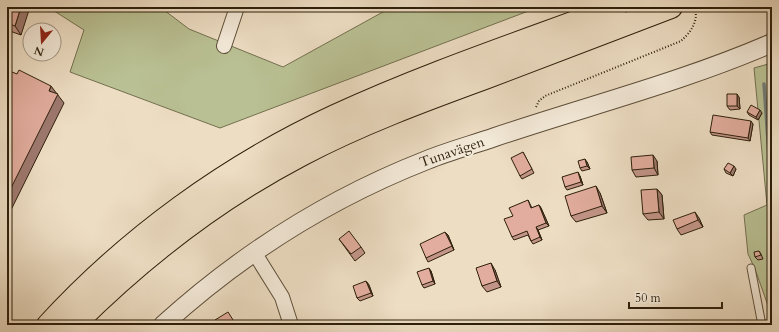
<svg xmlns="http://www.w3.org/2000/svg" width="779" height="332" viewBox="0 0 779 332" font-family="Cardo,serif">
<rect width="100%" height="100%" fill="#edddc3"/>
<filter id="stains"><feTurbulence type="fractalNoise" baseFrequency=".005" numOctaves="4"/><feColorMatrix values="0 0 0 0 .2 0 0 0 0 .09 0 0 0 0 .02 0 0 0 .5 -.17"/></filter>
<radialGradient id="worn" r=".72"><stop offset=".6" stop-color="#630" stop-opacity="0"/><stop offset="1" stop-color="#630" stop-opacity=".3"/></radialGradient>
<path fill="#b9c093" stroke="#73704f" d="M48 7H160L189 29 283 67 392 7H539L220 128 70 72 84 30Z
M772 63V317L755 269 748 254 744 215 767 205 754 68Z"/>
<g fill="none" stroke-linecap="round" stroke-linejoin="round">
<path stroke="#727b77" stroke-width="3.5" d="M764 84 772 198"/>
<defs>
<path id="service" d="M751 268 762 325"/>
<path id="minor" d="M224 46 237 7
M254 252 282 297 291 325"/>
<path id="tertiary" d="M163 325C240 255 330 198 427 160 449 151 472 145 495 137 587 106 682 82 772 43"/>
<path id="trunk" d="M48 325C128 238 227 166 335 116 426 74 522 42 616 7
M74 325C141 258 217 199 301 155 360 124 422 101 485 78 547 54 609 31 671 7"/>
</defs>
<use href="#service" stroke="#5d4e39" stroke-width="9"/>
<use href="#minor" stroke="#5d4e39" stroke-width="16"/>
<use href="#tertiary" stroke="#5d4e39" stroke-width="20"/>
<use href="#trunk" stroke="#2d1f0b" stroke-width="24"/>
<path stroke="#2d1f0b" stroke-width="2" stroke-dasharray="1 2" stroke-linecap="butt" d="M536 107 539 101 545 96 681 41C690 33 700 20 694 7"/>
<use href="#service" stroke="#f3e9d8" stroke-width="7"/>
<use href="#minor" stroke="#f3e9d8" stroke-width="14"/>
<use href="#tertiary" stroke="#f3e9d8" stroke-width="18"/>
<use href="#trunk" stroke="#edddc3" stroke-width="22"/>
</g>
<path fill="#c29588" stroke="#2d1f0b" d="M7 7 21 35 7 30Z
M209 7H217L211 10Z
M739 97 740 109 730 110 727 106Z
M747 112 762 113 758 120 749 115Z
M753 124 750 141 712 135 710 132Z
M523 152 534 173 522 179 520 176Z
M657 161 658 175 636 177 632 170Z
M587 162 590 169 582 171 580 168Z
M724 169H736L733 176 726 173Z
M580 176 583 185 567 190 565 187Z
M657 189 662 195 664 219 648 220 643 214Z
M600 193 607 213 576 222 571 216Z
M528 200 532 208 539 205 541 208 549 226 538 230 542 240 533 244 531 241 528 235 514 240 512 237Z
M699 218 703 227 681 235 677 229Z
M448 235 454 250 428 262 426 258Z
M339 239 361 247 365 253 355 261Z
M759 251 761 254 763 259 758 260 755 257Z
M495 270 501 287 487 292 482 286Z
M431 271 435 284 424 288 422 285Z
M366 281 369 285 373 296 360 301 357 298Z"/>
<path fill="#9e796f" stroke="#2d1f0b" d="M21 7H30L21 35 15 26Z
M51 86 64 103 9 214 7 211V196Z
M737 94 739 97 740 109 737 106Z
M760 110 762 113 758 120 756 117Z
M751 121 753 124 750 141 748 138Z
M653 155 657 161 658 175 654 168Z
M585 159 587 162 590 169 587 166Z
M734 166 736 169 733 176 730 173Z
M578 172 580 176 583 185 581 182Z
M596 186 600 193 607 213 602 206Z
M657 189 662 195 664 219 659 212Z
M539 205 541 208 549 226 546 223Z
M695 212 699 218 703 227 698 220Z
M536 227 538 230 542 240 540 237Z
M445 232 448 235 454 250Z
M491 263 495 270 501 287 497 281Z
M429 268 431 271 435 284 433 281Z
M366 281 369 285 373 296 371 293Z"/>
<path fill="#e2ad9e" stroke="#2d1f0b" d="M7 7H21L15 26 7 23Z
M7 70 17 74 19 70 51 86 49 91 58 94 7 196Z
M727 94H737V106H727Z
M751 105 760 110 756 117 747 112Z
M713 115 751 121 748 138 710 132Z
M523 152 532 169 520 176 511 158Z
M653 155 654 168 632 170 631 157Z
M585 159 587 166 580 168 578 161Z
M728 163 734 166 730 173 724 169Z
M578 172 581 182 565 187 562 177Z
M596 186 602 206 571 216 565 196Z
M657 189 659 212 643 214 641 190Z
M528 200 531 208 539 205 546 223 536 227 540 237 531 241 527 231 512 237 504 219 513 216 509 208Z
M695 212 698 220 677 229 673 220Z
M349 231 361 247 351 254 339 239Z
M445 232 452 246 426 258 420 244Z
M759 251 761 255 755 257 754 252Z
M491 263 497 281 482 286 476 268Z
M429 268 433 281 422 285 417 272Z
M366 281 371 293 357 298 353 286Z
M228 312 235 323 232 325H218L215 320Z"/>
<g text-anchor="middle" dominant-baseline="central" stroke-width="4" stroke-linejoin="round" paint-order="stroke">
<g font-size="14" fill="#2d1f0b" stroke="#f3e9d8">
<text transform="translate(452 152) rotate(-19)">Tunavägen</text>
</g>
</g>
<rect width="779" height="332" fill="none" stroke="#edddc3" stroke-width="24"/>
<rect x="8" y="8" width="763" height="316" fill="none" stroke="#2d1f0b" stroke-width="2"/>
<rect x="12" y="12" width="755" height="308" fill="none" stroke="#2d1f0b"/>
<g transform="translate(42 42) rotate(198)"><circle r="19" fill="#f3e9d8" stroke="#a49886"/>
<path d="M0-3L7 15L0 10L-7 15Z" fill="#8f2418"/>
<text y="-6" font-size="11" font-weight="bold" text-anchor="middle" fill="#2d1f0b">N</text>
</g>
<path d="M629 302v6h93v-6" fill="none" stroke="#2d1f0b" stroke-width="2"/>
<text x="635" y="302" font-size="12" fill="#2d1f0b" stroke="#f3e9d8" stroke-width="3" paint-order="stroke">50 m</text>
<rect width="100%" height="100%" filter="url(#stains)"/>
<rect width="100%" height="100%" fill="url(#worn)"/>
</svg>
